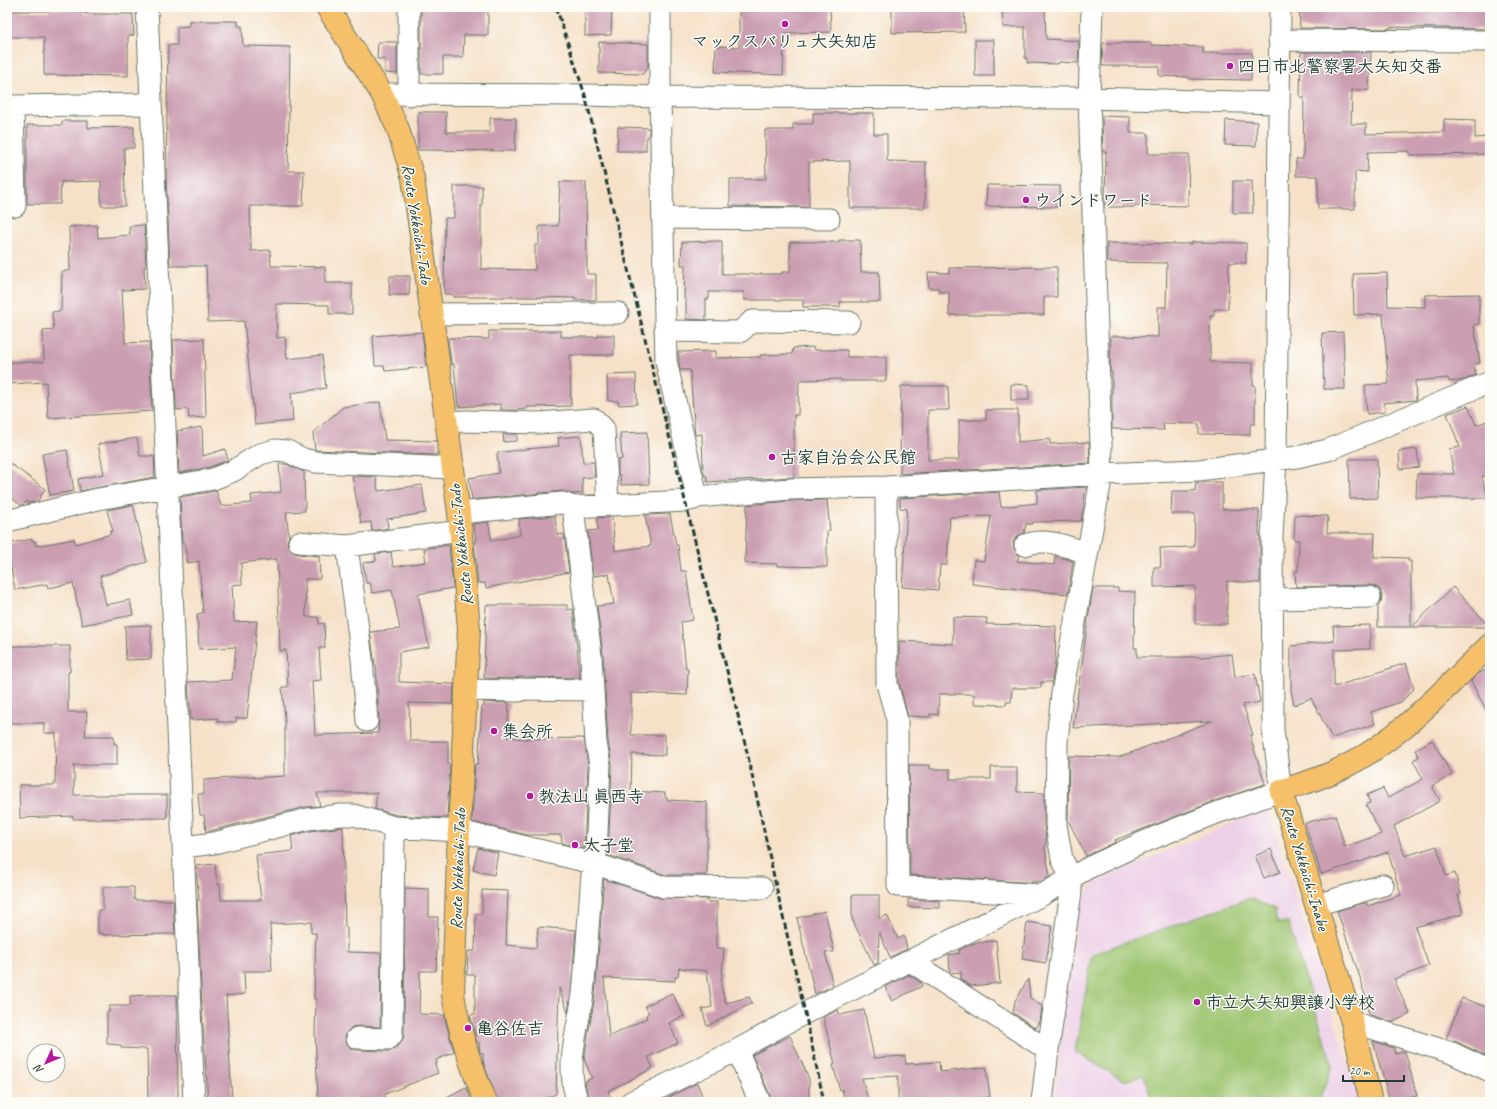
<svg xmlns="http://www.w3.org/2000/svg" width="1497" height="1109" viewBox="0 0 1497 1109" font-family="Caveat,'Klee One',sans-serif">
<rect width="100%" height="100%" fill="#fdfcf7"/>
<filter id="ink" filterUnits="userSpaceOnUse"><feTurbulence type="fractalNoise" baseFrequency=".025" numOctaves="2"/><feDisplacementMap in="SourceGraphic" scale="8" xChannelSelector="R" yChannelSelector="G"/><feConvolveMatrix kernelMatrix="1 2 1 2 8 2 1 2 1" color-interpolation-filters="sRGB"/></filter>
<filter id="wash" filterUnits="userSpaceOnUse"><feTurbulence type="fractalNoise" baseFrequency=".012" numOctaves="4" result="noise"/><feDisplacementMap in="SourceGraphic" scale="16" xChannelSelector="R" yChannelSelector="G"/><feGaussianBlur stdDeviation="0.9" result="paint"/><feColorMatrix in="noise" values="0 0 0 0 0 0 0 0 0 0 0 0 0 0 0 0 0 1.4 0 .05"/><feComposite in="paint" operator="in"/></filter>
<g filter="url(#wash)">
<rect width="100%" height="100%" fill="#f6e1c8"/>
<path fill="#edd0e8" d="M1268 808 1360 1102H1053L1079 903 1096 881Z"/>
<path fill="#9fc672" stroke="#5f8253" d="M1250 898 1275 909 1277 923 1288 922 1333 1066 1319 1100 1314 1102H1152L1144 1075 1125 1081 1075 1052 1092 954Z"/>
<g id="blocks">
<path fill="#cb9eb2" d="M421 7H488V35H464L463 57H443V74H421Z
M585 7H612L611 35 585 36Z
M739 7H830L831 32 784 33 783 75 715 72 716 46 739 47Z
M892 7H964L965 32 892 33Z
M1002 7H1045L1046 39 1079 41 1078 63 1059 62 1058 64 1027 63V58H1025V27H1003Z
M1299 7H1490L1489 29 1390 27V29L1300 28Z
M49 9H85V14H133L134 35 128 36V76L44 75V37H7V11H49Z
M189 21H238V26H242L243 46 290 47 288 171H304L303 206H250L251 251 270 250 271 266 325 267V283H352V314H329V305L276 304 277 338 285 337 287 359 322 355 326 388 291 393 293 421 255 425 244 321 208 322 206 266H170L166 177 168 45H177V27L189 26Z
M975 40H994V76H975Z
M378 42H397V74L385 73V59H377Z
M599 42 648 44V67L643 74 599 73Z
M1103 43H1151V45L1203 47V53H1252L1251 80 1189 79V77L1159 76V66H1102Z
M1301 52H1371L1369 90H1352L1351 124H1366V134L1444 132V119L1475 120V138L1490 137V154L1410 155V151L1368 152 1367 172 1355 171V209H1318V176H1296V159H1303L1304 97H1300Z
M418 112H446V132H490V118H516L515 151 418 150Z
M813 113H874V134H887V161L926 162 925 208H850V161L809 162V207L730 206V179H766L765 130H793V124H813Z
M1102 116 1130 117V133H1148V154H1189L1188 206 1135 205V207H1105L1106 152H1103Z
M1226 120 1257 122 1256 146 1225 145Z
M62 121H88V128L134 127V148H124L125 206H101V181L61 182 60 204H27V125H62Z
M618 127 649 128V133L646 141V151H617Z
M1233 181H1252L1253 213H1233Z
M560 182H586L587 274H596V300H575V298L531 297H453V294H444L445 218H454V186H482V204H481V269L535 270V245L539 244V226H558Z
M987 185 1060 186V207L986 206Z
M97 225 98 238 130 235 129 226 144 225 146 267H144L145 289 122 290 125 343 149 342 152 411 48 418 46 382 7 384V362H44L43 331 54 330 52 312 61 311 62 271H70L69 227Z
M839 240H860L861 272H879L880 302H840V307H803V300H744V292H709V299H706V320L686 319V299H684L685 265H681L682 242 722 241V274H782V272H790V242H839Z
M1192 242 1246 243V263H1229L1228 309H1214V316H1210V362L1253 363V385H1255V424H1250V435L1199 434V424L1163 423 1164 430 1112 429V372H1110V367L1111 336 1158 337V307H1166L1167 263 1107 262V243L1192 244Z
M1057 267V297H1044V315H949V292H939V288H929L928 272 949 273V268Z
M1387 273 1388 306 1425 307V295L1479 294V324L1474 325 1480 363 1474 364 1476 375 1465 380 1449 382 1448 378 1415 381 1416 400 1384 403 1385 412 1367 414 1365 385 1389 384 1386 352 1383 314 1354 315 1353 274Z
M390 276H410L409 295H389Z
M489 331H561V337H598V335H614V355H570L571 406 527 407V409L516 410H501V404L458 407 454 364 452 365 451 362 448 338 489 339Z
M422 332 426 367 385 371 384 366H375L373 336Z
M1343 332 1345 389H1324L1322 333Z
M204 339 206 417 189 418 188 409 176 410 173 340Z
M813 347 814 350H847V357H886V381H841V379L799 380 798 415H794V477L707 482V476H705L703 471 702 434 695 435 690 370H680L678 352 716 351V358L761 357 760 355 792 354 793 348Z
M636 374 637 404 619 405 618 401H608L607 375Z
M1011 384 1029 385V400H1011Z
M901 386H948L949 410H928V460H959V420H986V410H1018V442L1050 439V444L1089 442 1090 463 900 474Z
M380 402 385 440 437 441V455L315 450 313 433 343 407Z
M1468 406 1476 425 1490 420V474L1482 477 1488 498H1416L1417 474H1454L1449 449 1460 447 1447 414Z
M202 427 203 456 225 449 228 460 210 467 179 473 177 431Z
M647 432 649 484 621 485 620 475H618V460L622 459 620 433Z
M503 434H517V441L504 442Z
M581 436 583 463 594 462 595 477 582 478 583 493 572 494 562 491 472 500 469 478 499 473 497 453 526 449 559 446 558 438Z
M137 438 140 456H154L155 477 80 491 78 479 104 474 98 444Z
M1417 449 1419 467 1400 469 1399 451Z
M67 450 74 491 50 495 42 454Z
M1349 459H1377L1378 498 1350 499Z
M7 461 45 489 38 501 29 503 26 502 23 505H21L7 495Z
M279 464H286L304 472 305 511 286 512 289 537 287 541 288 547 292 552 298 554 319 556 320 579H305L306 617H318L319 624 324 623 325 648H319L321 680 312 681 315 735 378 733 379 720 376 665H375L370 632 400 629 392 590 372 593 370 583H366L363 563 376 561 375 554 391 552 393 567 426 562 424 549 449 545 453 588 418 594 429 647 399 652V682L454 684 453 704 409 703 410 741H448V764H450L447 818 396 815 375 809 377 793H317L320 806 305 807 206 832 204 815H200L198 794H204V780L254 776V778L285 776V718L282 687H288L286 650 280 651 277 559 241 563 242 584 232 585 234 622 257 621 247 718H236V722H218V718L191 720 188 682 232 680 236 647 199 649 197 614 203 613 199 561 188 563 184 542H182L180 497 216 491 221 506 252 503 251 495 281 492Z
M352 476 376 477 378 491 422 485 426 513 387 519 388 528 372 531 371 522 361 523Z
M1196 482H1222V509L1259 510V533H1260V583L1227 581V624H1195V586L1154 587V567H1161L1160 548 1194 547 1195 514H1171L1172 491H1195Z
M1086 487 1081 521 1033 522V524H1026L1024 533 1017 536 1013 542 1014 549 1019 555 1017 561 1054 565 1055 556 1073 561 1068 594 972 584 974 560 984 561 991 516 950 517 947 565H940L938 590 902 587 907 509 900 508V498L999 492 1001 507 1037 503V490Z
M827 500 830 531H827V567L777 566V564L745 563 747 505 791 501Z
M133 505 147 562 100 576 106 605 130 600 133 615 82 625 73 583 48 588 47 584 15 590 7 544 32 539V541H35L36 546 74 539 75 544 111 534 110 531H113L107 510Z
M670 514 676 545H678L681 571H686L693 620 681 622 686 669H688L687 695 631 693V735H665V755L632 754 631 791 665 793V797L667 798V800L707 802V875H666L608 855 612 765 608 742 603 655 597 606 614 604 609 574 593 576 588 531 598 530 597 518 612 517 615 551 651 546 645 515Z
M1295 515 1328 516 1327 533H1375L1374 557 1408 558V561H1411V627H1378V606L1381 602 1382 596 1380 590 1375 586 1370 585 1296 587 1295 571H1298L1299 540H1294Z
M555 516 557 535 564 534 569 572 486 588 485 583H478L474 541H476L473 524 488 522 492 541 520 535 519 519Z
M1453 587 1490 627H1412Z
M1093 588H1118V591L1135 592 1134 648H1137V657H1202L1232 654 1235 677 1255 674 1260 702 1243 705 1253 735 1250 736 1265 784 1215 801 1115 840 1116 842 1086 856 1068 820 1069 756 1120 757 1212 721 1073 728 1088 619Z
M486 605H567V610L573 609 580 678 519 677 513 679 484 678Z
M953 617 987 618 986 624 1056 626 1055 663 1052 682H1041V688H1012L1011 702H1006V705L974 704V694H939L938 715 930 714V717L908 716 899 682V641L953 644Z
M151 625V659L126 660 125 626Z
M1370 625V649L1335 650 1334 648V687L1406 663 1414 689 1401 702 1371 712 1375 724 1332 738 1311 698 1294 705 1291 690V646L1334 641 1333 626Z
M7 646H70V672H68V712H87L85 736H114V744H117V765H74V795H167V818L73 819V816L20 818 19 785H55L56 733H44V723H7Z
M1490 668V717L1471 681 1479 673Z
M484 702 509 703 507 737 525 739 584 738 588 766 584 849 562 843 561 835H528L472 822 475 764H478L482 707H484Z
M1432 740 1452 775 1432 786 1440 801 1394 826 1405 856 1437 846 1446 876 1455 873 1461 894 1458 895 1463 914 1415 927 1429 966 1394 979 1410 1014 1393 1022 1370 1015 1363 999 1366 997 1362 987 1363 986 1337 911 1364 903H1367L1368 906 1401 895 1388 852 1360 862 1321 874 1305 823 1335 815 1345 847 1381 834 1366 805 1370 803 1367 795 1383 788 1388 798 1423 779 1413 760 1419 757 1415 750Z
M909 765H930V769H950V779H991V767H1017V792L1044 793V825L1046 840 1045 850 1050 876 1042 881 1037 882H1020L910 875Z
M343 827 345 927H347V952L381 953 380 1027 357 1026 352 1027 347 1032 345 1038 346 1043 350 1048 356 1050 388 1051 393 1050 401 1043 404 1035 405 888 429 889V917H438L436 971H420L419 1014 444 1015 454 1052 436 1060 437 1064 435 1065 438 1073 385 1094V1102H353V1099L318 1100 315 1032 316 999H314L316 933H311V922L270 924 272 971H244L245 994 226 996 232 1102H208L202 1010 197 900H199L196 866 215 864 217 884H220L221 900H261L256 855 293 851 291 836 310 831Z
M478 848 498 853 494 875 473 870Z
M1271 849 1280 872 1264 878 1255 856Z
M604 879 660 898 707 899V902H717V948H724L721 987 726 1003 749 997 752 1003 707 1026 702 1009 712 1007 707 971 679 968 678 977H675V981L604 978 609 1037 647 1018 646 1015 649 1013 645 1006 672 993 684 1016 669 1023 678 1043 648 1057 653 1068 608 1091 613 1102H590L585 1082 592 1078 584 1059 595 995Z
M103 887H134V900H173L175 934 103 935V933H98V910H103Z
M482 890 508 891 506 945 536 948 538 927 576 930 571 992 568 1013 559 988 556 1094 537 1102H498L483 1061V1053H480L479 1042 477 1043 470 1015 475 1014V975H467L468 951H475L476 914H482Z
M852 895H879V919L887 915 898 939 904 936 907 949 890 957 879 932 878 963 874 965 852 919Z
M908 899 940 901V908L908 907Z
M825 911 834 952H825L833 986 815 994 797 918Z
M1027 922 1052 926 1046 963 1022 959Z
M996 940 1000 983 971 986 961 980V972L950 973 949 955 960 953 959 950 971 944Z
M909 975 920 982 922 986 892 1001 885 987Z
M1028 979 1030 998 1042 1006 1040 1022 1036 1028 1013 1013 1015 1001Z
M148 995H177L178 1102H148L147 1049 121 1048V1045L107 1044V1012H109V1006H130V996Z
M1462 998 1490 1008V1058L1457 1042 1446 1039Z
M838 1010 840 1015 864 1010 874 1058 905 1056 906 1064 939 1062 940 1072 986 1067 990 1097 946 1102H898V1076L862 1078 868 1099 857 1102H845L842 1089 840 1090 833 1065 835 1064 823 1017Z
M790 1036 809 1079V1102H773L752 1055Z
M1373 1041 1394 1048 1396 1054 1405 1051 1417 1096 1390 1102Z
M697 1083 705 1102H660L683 1090Z
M466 1087 472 1102H437Z"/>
</g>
</g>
<g filter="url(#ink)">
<use href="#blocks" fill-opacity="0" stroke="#6a7668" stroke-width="1"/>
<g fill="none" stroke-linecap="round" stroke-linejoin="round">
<defs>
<path id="minor" d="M147 7 194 1102
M660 7V97L666 361 697 497
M1279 40 1490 41
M382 94 585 95 660 97 1089 98 1279 103
M409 95V7
M15 206 13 106 151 104
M663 218 829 219
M431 314 618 313
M665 331 740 332 752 321 849 322
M446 422 466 421 539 423 594 419 604 429 608 505
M886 487 887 684 897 720 898 886 1041 895
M573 507 591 656 596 743 600 765 596 855 593 863C589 907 587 951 583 994 578 1030 564 1067 578 1102
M459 513 563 503 573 507 685 501 694 499 697 497 790 489 886 487 1102 474 1199 470 1297 457 1328 450 1490 382
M7 521 98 499 213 479 233 471 260 454 275 450 287 451 303 459 315 462 453 468
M299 542 347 546 362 659 367 721
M1025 545C1046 537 1068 547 1087 553
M347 546 461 531
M1272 599 1370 597
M466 690 519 691V689L593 690
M184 847 214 843 308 819 341 815H354L394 827
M1316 905 1383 885
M910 961 1048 1050
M1352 1022 1452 1053 1490 1071
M357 1038 388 1039 392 1035 394 827 459 831 593 863 664 887 762 888
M737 1050 760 1102
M631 1102 737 1050 805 1013 1042 895 1088 868 1146 841 1219 812 1281 791 1273 730 1272 538 1276 459 1280 7
M1042 1102 1048 1050 1071 892V878L1062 859 1056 825 1057 741 1062 693 1102 474 1089 98 1092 7"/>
<path id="major" d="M327 7 382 94 398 129 413 178 459 513 469 629 459 831 453 994C459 1032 471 1067 486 1102
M1371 1102 1352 1022 1281 791C1300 784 1320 779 1338 770 1397 743 1444 689 1490 645"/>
</defs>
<use href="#minor" stroke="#6a7668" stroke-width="23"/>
<use href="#major" stroke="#6a7668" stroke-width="24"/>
<use href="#minor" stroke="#fff" stroke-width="21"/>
<use href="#major" stroke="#f6c06b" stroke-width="22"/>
<path stroke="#1f3d34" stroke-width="3" stroke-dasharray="6 3" stroke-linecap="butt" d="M556 7 585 95 747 752 776 886 805 1013 824 1102"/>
</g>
</g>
<g fill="#b5179e" stroke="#fdfcf7" stroke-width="1.5">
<circle cx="785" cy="24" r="4"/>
<circle cx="1230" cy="66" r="4"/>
<circle cx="1026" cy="200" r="4"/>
<circle cx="772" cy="457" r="4"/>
<circle cx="494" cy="731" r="4"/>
<circle cx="530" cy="796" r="4"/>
<circle cx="575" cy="845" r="4"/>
<circle cx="1197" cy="1002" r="4"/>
<circle cx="468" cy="1028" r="4"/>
</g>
<g text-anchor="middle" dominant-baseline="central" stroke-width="3" stroke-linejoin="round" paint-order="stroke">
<g font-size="17" font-weight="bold" fill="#1f3d34" stroke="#fdfcf7" text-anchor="start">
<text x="785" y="41" text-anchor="middle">マックスバリュ大矢知店</text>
<text x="1238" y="66">四日市北警察署大矢知交番</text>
<text x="1034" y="200">ウインドワード</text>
<text x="780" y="457">古家自治会公民館</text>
<text x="502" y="731">集会所</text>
<text x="538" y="796">教法山 眞西寺</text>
<text x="583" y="845">太子堂</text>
<text x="1205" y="1002">市立大矢知興譲小学校</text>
<text x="476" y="1028">亀谷佐吉</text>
</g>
<g font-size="17" fill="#1f3d34" stroke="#fdfcf7">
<text transform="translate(417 224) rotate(81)">Route Yokkaichi-Tado</text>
<text transform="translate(461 545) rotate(-96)">Route Yokkaichi-Tado</text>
<text transform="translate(1305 868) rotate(73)">Route Yokkaichi-Inabe</text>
<text transform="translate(458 869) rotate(-88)">Route Yokkaichi-Tado</text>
</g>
</g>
<rect width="1497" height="1109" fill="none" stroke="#fdfcf7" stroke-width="24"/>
<g transform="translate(46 1063) rotate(226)"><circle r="19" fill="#fdfcf7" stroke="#a4b0a9"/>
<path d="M0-3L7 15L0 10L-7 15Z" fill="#b5179e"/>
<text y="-6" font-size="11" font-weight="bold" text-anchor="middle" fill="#1f3d34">N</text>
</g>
<path d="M1343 1075v6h61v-6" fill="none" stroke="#1f3d34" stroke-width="2"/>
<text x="1349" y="1075" font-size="12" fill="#1f3d34" stroke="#fdfcf7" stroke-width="3" paint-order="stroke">20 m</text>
</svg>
